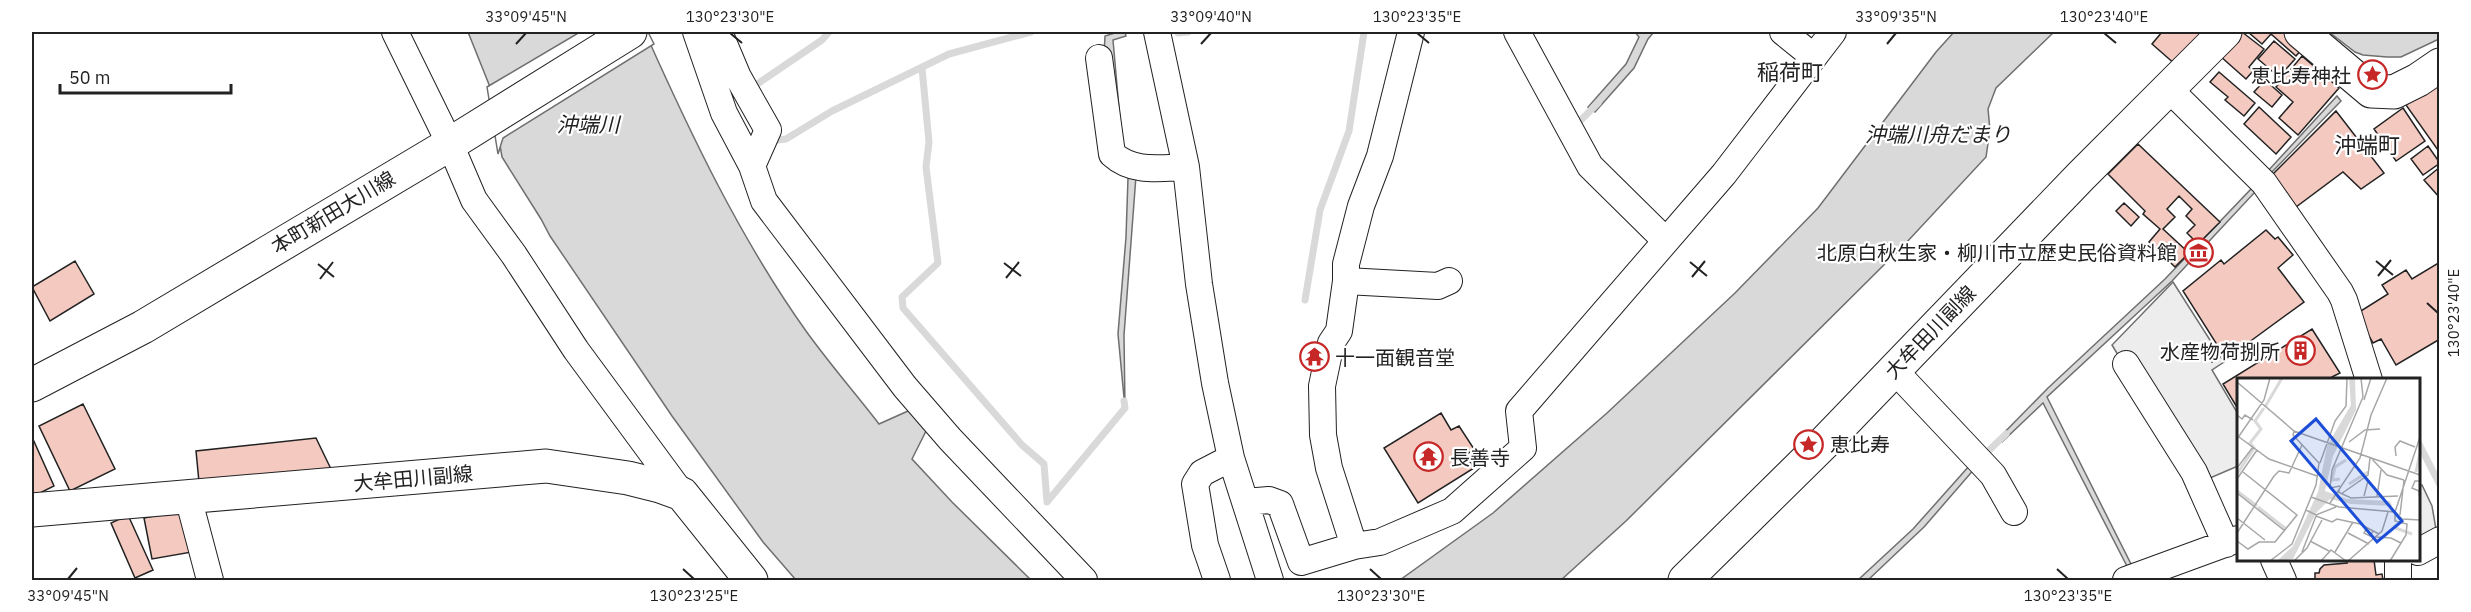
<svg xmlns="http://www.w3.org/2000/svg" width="2471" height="612" viewBox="0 0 2471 612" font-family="'IBM Plex Sans','Noto Sans JP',sans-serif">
<rect width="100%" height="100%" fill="#fff"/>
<path fill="#ededed" stroke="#6f6f6f" stroke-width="1.5" d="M2173 282 2224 362 2212 370 2238 414V466L2196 484 2112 345Z
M2419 485H2422L2432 506 2437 535 2419 545Z"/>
<path fill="#d9d9d9" stroke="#6f6f6f" stroke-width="1.5" d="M468 32H645C691 135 740 238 806 331 829 363 855 393 879 424L917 407 930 423 912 459 952 502 1031 580H796L763 542 672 416 550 236 541 219 502 157 490 87Z
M1118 32H1125L1126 36 1113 40 1121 131 1104 55 1105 36Z
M1635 32H1654L1648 39 1634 68 1595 112 1588 107 1626 64 1639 37Z
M1954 32H2054L1996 88 1988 109 1990 130 1986 157 1906 243 1626 521 1561 580H1400L1493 513 1607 413 1735 293 1818 208 1936 52Z
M2329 32H2439V39L2401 57H2387L2363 55 2355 52Z
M2337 96 2341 101 2269 175 2266 173Z
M1136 176 1124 335 1125 408 1118 334 1126 237 1128 178Z
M2252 188 2255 192 2172 281 2047 397 2134 570 2130 572 2043 403 2002 442 1998 439 2048 388 2165 279Z
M1978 456 1983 459 1924 527 1868 580H1858L1913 529Z"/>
<path fill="#fff" stroke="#6f6f6f" stroke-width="1.5" d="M580 32H648L654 44 503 138 498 154 487 87Z"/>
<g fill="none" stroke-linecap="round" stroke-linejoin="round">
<path stroke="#d9d9d9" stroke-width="7" d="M1178 33 1188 32
M922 68 929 142 926 167 938 263 902 297 903 308 1022 445 1044 464 1047 502 1125 408 1124 401
M750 89 822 40 829 32
M1579 128 1577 124 1598 103
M770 141 786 139 832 111 949 54 1031 32
M1305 300 1320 210 1349 131 1364 32
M2418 442 2440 485
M1981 458 2006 434"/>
</g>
<path fill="#f3c9c0" stroke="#222" stroke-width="1.5" d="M2162 32H2203L2176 65 2152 44Z
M2242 32 2264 49 2249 67 2253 71 2246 79 2220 56Z
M2248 32H2283L2302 49 2296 56 2271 34 2262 44Z
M2274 41 2295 59 2279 77 2258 59Z
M2302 56 2339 88 2298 135 2279 118 2293 102 2276 87Z
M2219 72 2255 103 2244 116 2225 100 2228 97 2210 82Z
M2265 80 2282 95 2272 107 2254 92Z
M2439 83 2440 84V153L2406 105Z
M2259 107 2291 137 2276 154 2244 124Z
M2403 108 2425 141 2396 161 2374 129Z
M2336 111 2384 173 2361 189 2343 172 2296 207 2271 176Z
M2138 144 2220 222 2198 244 2187 233 2195 225 2186 216 2192 209 2179 196 2167 209 2175 217 2163 229 2189 253 2175 267 2149 242 2160 229 2143 214 2145 211 2108 174Z
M2428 146 2440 163 2423 175 2411 159Z
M2440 167V198L2424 180Z
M2124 203 2139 217 2131 226 2116 211Z
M2266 230 2275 239 2278 237 2293 255 2278 268 2304 302 2226 359 2183 291 2221 260 2224 264Z
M75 261 94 294 50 321 32 287Z
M2440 262V339L2396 365 2381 339 2373 343 2356 314 2388 294 2382 285 2406 270 2412 279Z
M2312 329 2340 373 2332 377 2333 380H2238V409L2223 384Z
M2211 346 2219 358 2212 362 2205 350Z
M83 404 115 469 70 491 39 426Z
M1441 413 1451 430 1459 426 1474 449 1466 455 1474 468 1418 503 1384 448Z
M32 437 54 486 32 497Z
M316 438 331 469 199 482 196 451Z
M185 510 192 552 152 559 144 518Z
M128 515 153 570 135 578 111 523Z
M2346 560H2374L2376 575 2382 574 2383 580H2315V573H2319L2320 569 2324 565 2347 563Z"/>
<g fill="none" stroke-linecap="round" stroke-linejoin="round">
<defs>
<path id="minor" d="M395 32 450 144 474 200 514 255 576 350 682 494
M696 32 724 113 752 166 764 201 905 387 950 439 1084 580
M719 32 738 77 768 130 752 166
M1157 32 1186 167 1199 284 1215 383 1231 458 1270 580
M1517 32 1590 166 1666 241
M1783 32 1814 57
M1099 58 1112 154C1133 173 1159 168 1186 167
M2169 89 2264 183 2340 292 2344 300 2369 380
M1346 281 1438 286 1449 281
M2126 364 2194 472 2226 544
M1894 370 1993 475 2014 512
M188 497 210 580
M1245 502 1269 500 1280 504 1301 562 1354 546 1380 542 1452 511 1523 448 1519 411 1724 174 1833 32
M1354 546 1329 468 1323 435 1322 386 1331 343 1339 331 1346 281V264L1361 206 1380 156 1411 32
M2418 552 2440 540
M2274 560 2283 580
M2398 560V580
M1217 580 1205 545 1195 484 1202 473 1231 458
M2126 580 2238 539"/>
<path id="major" d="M2301 32 2371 91 2394 92 2418 80 2440 65
M32 385 143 327 450 144 630 32
M32 510 546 466 628 478 660 486 682 494 751 580
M1685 580 1823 444 2081 176 2225 32"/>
</defs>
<use href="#minor" stroke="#222" stroke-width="28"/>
<use href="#major" stroke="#222" stroke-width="35"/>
<use href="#minor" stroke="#fff" stroke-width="26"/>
<use href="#major" stroke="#fff" stroke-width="33"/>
</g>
<path fill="none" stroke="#222" stroke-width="2" d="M730 33 742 43M1417 33 1429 43M2104 33 2116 43M516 44 526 33M1201 44 1211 33M1887 44 1896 33M2376 261 2393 275M1690 262 1707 276M1004 263 1021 276M318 264 334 277M2378 276 2391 260M1692 277 1705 261M1006 278 1019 262M320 279 333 262M2427 303 2438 313M683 569 694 579M1370 569 1381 579M2057 569 2068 579M68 579 77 568"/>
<defs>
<symbol id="sight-ring" viewBox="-11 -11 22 22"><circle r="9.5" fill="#fff" stroke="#c62828" stroke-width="1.5"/><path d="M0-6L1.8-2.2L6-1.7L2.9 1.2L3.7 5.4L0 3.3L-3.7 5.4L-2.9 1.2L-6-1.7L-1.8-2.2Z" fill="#c62828"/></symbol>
<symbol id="museum-ring" viewBox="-11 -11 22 22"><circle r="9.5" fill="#fff" stroke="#c62828" stroke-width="1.5"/><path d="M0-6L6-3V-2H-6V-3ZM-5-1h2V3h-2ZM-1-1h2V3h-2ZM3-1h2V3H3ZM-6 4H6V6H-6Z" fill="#c62828"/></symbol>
<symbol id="building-ring" viewBox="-11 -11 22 22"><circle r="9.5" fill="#fff" stroke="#c62828" stroke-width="1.5"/><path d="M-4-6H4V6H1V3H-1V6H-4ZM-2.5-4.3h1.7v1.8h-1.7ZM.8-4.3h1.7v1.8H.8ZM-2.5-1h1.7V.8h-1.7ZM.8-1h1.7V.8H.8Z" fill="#c62828"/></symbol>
<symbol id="temple-ring" viewBox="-11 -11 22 22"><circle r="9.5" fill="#fff" stroke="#c62828" stroke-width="1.5"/><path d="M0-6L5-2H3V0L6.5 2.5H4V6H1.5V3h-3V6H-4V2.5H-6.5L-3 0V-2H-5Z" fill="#c62828"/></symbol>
</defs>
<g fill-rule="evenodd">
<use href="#sight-ring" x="2356" y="58" width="33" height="33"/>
<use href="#museum-ring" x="2182" y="236" width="33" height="33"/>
<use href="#building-ring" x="2284" y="334" width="33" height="33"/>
<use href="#temple-ring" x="1298" y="340" width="33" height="33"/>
<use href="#sight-ring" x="1792" y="428" width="33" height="33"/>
<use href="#temple-ring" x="1412" y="440" width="33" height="33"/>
</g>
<g text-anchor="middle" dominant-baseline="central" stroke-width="4.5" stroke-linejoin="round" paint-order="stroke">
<g font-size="20" fill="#222" stroke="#fff" text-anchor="end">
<text x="2351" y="75">恵比寿神社</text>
<text x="2177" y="252">北原白秋生家・柳川市立歴史民俗資料館</text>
<text x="2280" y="351">水産物荷捌所</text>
<text x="1335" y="357" text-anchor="start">十一面観音堂</text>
<text x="1830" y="444" text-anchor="start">恵比寿</text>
<text x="1450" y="457" text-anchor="start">長善寺</text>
</g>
<g font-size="20" fill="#222" stroke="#fff">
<text transform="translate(333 212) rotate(-31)">本町新田大川線</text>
<text transform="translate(1930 332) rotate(-46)">大牟田川副線</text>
<text transform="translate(413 478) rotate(-5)">大牟田川副線</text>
</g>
<g font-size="21" font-style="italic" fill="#222" stroke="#fff">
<text x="588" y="124">沖端川</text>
<text x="1938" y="134">沖端川舟だまり</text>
</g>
<g font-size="22" fill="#222" stroke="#fff">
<text x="1790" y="71">稲荷町</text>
<text x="2367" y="144">沖端町</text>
</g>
</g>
<g transform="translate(2237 378)">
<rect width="183" height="183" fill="#fff"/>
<path d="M112 0H118L119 32 96 78 88 113 110 121 153 123 155 128 114 126 93 121 79 135 56 181 40 183 56 168 81 114 90 68 114 27Z" fill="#d9d9d9"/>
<path fill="none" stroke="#d9d9d9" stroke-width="3" d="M28 29 45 0M179 94 183 75M0 96 17 70 13 65 24 51 18 43 27 30M103 101 95 102 98 89 109 82M112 106 131 94M0 113 20 128M21 129 49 151M156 149 175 156"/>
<path fill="none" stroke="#a7a7a7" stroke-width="1.5" d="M0 4 57 53 183 97M127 22 134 0M0 37 5 41 8 37 16 42M2 59 32 81 80 98M183 59 158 134 165 141 183 142M0 61 27 22 33 0M112 64 128 52 143 51M159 78 158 69 163 63 178 69M135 81 150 97 167 102M83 85 98 43 109 28 110 0M0 90 16 69M0 101 20 72M183 103H178L175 110 182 113 183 123M103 108 93 110 95 92 126 19 124 0M103 112 101 114 114 120 161 118M0 115 48 153M104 116 131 97 133 80M127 118 131 103 129 100M140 118 144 92M74 119 102 129 158 134V143L170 146 169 157 153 183M93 125 123 80 134 37 150 0M69 132 79 137 99 129M163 137 167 102M79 138 95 144 100 141 123 146 142 156M0 140 28 162M130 150 127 155 133 158 136 153M0 155 37 98 42 93 52 95 65 67M111 155 132 166M139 159 154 160 164 165M0 163 11 171 22 164H38L60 137 6 94M73 163 92 173M65 174 79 138M98 174 116 144M33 183 55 166 79 107 82 85 56 57 57 53M57 183 70 170 85 142M84 183 94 172 109 183M111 183 145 153 151 134"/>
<path fill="#1d4ed8" fill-opacity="0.15" stroke="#1d4ed8" stroke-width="3" d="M79 41 165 143 140 164 54 63Z"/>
<rect width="183" height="183" fill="none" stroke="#222" stroke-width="3"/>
</g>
<rect width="2471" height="612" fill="none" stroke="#ffffff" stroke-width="66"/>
<path d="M60 84v9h171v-9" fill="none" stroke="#222222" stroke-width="3"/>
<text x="69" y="84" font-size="18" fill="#222222" stroke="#ffffff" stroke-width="4.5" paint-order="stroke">50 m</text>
<rect x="33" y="33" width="2405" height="546" fill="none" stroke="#222" stroke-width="2"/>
<g font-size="15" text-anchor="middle" fill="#222">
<text x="526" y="22">33°09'45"N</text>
<text x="730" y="22">130°23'30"E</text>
<text x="1211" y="22">33°09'40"N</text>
<text x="1417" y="22">130°23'35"E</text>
<text x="1896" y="22">33°09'35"N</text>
<text x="2104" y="22">130°23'40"E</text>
<text transform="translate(2454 313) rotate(-90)" y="5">130°23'40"E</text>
<text x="68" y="601">33°09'45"N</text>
<text x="694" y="601">130°23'25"E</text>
<text x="1381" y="601">130°23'30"E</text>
<text x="2068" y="601">130°23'35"E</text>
</g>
</svg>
